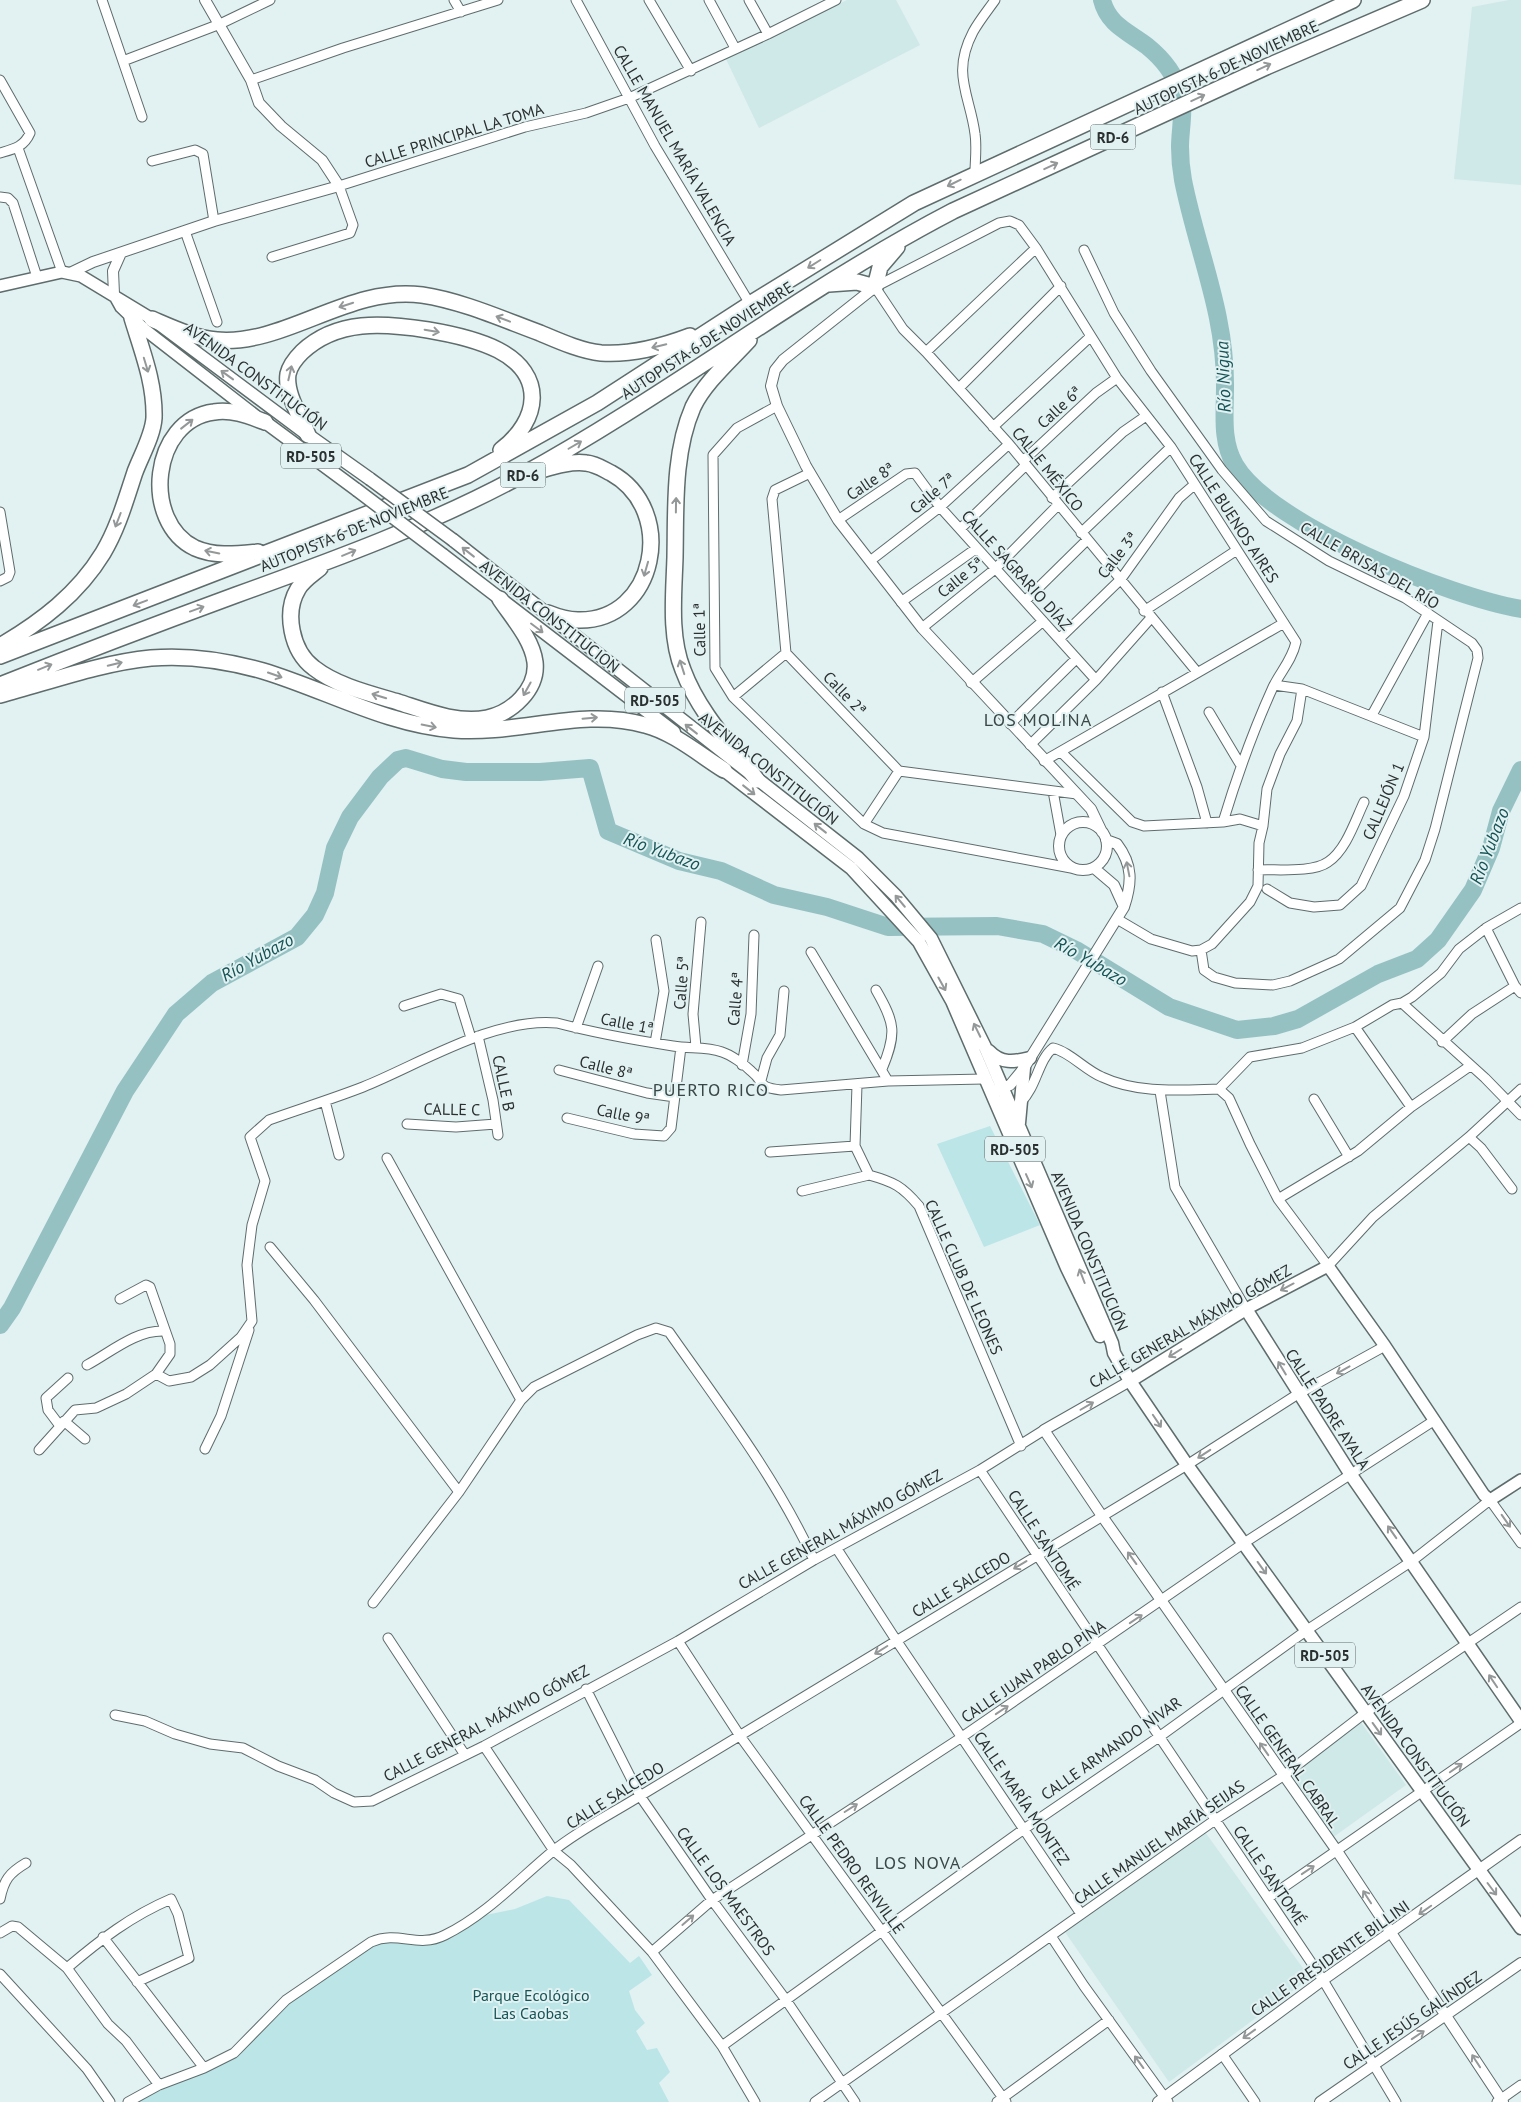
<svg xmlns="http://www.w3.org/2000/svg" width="1521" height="2102" viewBox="0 0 1521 2102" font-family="'PT Sans',sans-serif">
<rect width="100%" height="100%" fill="#e2f1f2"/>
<path fill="#cfe8e8" d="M847 0H896L920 45 759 128 726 59Z
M1509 0H1521V185L1454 179 1472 7Z
M1357 1717 1406 1785 1332 1838 1283 1770Z
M1205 1832 1310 1978 1169 2082 1065 1932Z"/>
<path fill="#bbe5e7" d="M990 1126 1040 1225 984 1247 937 1144Z
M547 1896 569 1900 630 1963 639 1956 652 1975 629 1991 635 2010 645 2023 636 2031 647 2050 657 2048 670 2072 659 2083 669 2102H128L234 2053 286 2000 371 1942H428L476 1917 515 1909Z"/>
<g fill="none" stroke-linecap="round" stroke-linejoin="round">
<path stroke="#95c1c3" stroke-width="18" d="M1102 0C1108 25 1129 32 1147 46 1163 59 1175 73 1180 93 1185 111 1180 129 1180 147 1180 157 1181 169 1183 180 1197 251 1226 313 1225 388 1225 414 1221 441 1235 465 1271 526 1451 597 1521 609
M0 1325 12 1308 125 1091 176 1014 212 983 297 937 315 915 325 893 335 848 350 817 380 777 398 760 406 758 442 769 466 772H540L590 768 608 831 679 861 721 871 774 895 827 907 888 927 997 926 1043 934 1076 950 1169 1007 1237 1030 1274 1026 1298 1019 1378 974 1417 959 1438 940 1473 890 1491 848 1501 811 1521 770"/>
<defs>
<path id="minor" d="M102 0 142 117
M454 0 461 12
M576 0 655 146 750 304
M649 0 691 71
M709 0 735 48
M749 0 768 34
M123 61 220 24 270 0
M0 80 30 133C24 147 14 149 0 153
M251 80 343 48 498 0
M18 148 62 272
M152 161 195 150 203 154 214 221
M975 173C975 161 977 147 975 134 970 95 951 74 973 32 979 21 988 10 995 0
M0 197 8 198 13 203 37 277
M185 231 217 322
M1084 250 1114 313 1151 371 1222 470 1266 521 1329 561 1405 598 1472 643 1477 650 1478 658 1435 829 1425 860 1400 908 1339 959 1290 981 1273 985 1235 983 1214 977 1204 970 1201 950
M272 257 350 233 353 225 339 186 525 127 586 113 629 98 768 34 836 0
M926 352 1036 248
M959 388 1061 286
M777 406 737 428 713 455 715 668 733 697 864 824 883 833 1071 868
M993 427 1090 337
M1023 461 1096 393 1117 378
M810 473 775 490 772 499 786 653 899 771 1077 794
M1052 498 1123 432 1146 416
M0 512 10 572 8 577 0 581
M838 520 906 474 915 473 940 507 1096 680
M960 529 1026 465
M1081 533 1171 447
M870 561 940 507 1009 444
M1025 601 1087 540
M901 602 977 548
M1144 611 1237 550
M922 628 995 569 1058 505
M1059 639 1121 579 1179 498 1194 485
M971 683 1043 621
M1274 685 1302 689 1424 737
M1162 692 1197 787 1207 823
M733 697 786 653
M1209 712 1240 764
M1372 715 1428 613
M1010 724 1076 659
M1030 745 1096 680 1150 619
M1061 752 1132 822 1144 826 1223 822C1237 776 1253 731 1273 687 1281 671 1292 660 1296 642L1171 447 1117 378 1036 248 1019 225 1010 221 999 223 875 287 903 329 926 352 1009 444 1197 672
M1044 761 1284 623
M1053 791 1061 835
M864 824 899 771
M1263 826 1267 789 1280 754 1297 721 1302 689
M1258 870C1276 869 1313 873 1328 862 1346 850 1355 821 1364 802
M1267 889 1290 903 1314 907 1340 905 1361 886 1404 796 1424 737 1438 621
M1117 919 1151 939 1192 951 1201 950 1212 944 1250 902 1258 886 1259 843 1263 826 1240 819 1223 822
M1486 928 1515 986 1521 993
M811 952 888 1081
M876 990C895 1023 897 1033 882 1069
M1402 1003 1485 1078 1521 1115
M404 1006 441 994 459 999 471 1038
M1355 1027 1411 1107
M576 1028 598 966
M478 1036 493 1100 498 1135
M1442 1042 1472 1014 1515 986
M655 1043 664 991 656 940
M696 1047 693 1014 701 922
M742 1065 751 1014 754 935
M559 1070 647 1093 675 1097
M760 1084 767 1058 780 1035 784 991
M857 1085 855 1146 869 1175C894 1182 902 1186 919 1206L1021 1446
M1219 1089 1250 1057 1302 1048 1355 1027 1392 1005 1402 1003 1412 997 1441 973 1459 949 1486 928 1521 908
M1160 1091 1175 1187 1246 1309
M1314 1099 1349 1157
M325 1101 339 1155
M1021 1102C1037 1086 1038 1060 1053 1048 1070 1052 1085 1070 1102 1077 1138 1094 1180 1090 1219 1089L1229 1098 1250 1144 1278 1199 1328 1266 1373 1217 1469 1137 1521 1089
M567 1118 634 1134 664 1136 671 1128 681 1047
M407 1124 456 1127 496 1124
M1469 1137 1481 1148 1512 1189
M770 1152 855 1146
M387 1158 521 1400
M802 1191 869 1175
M1278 1199 1358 1151 1411 1107 1470 1066
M270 1247 314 1300 459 1492
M87 1365C111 1352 136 1330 164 1331
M156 1374 169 1381 191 1377 210 1365 241 1337 252 1321 247 1265 252 1225 265 1181 250 1137 269 1120C300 1109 332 1099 363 1087 420 1064 494 1017 557 1023 595 1033 634 1040 673 1046 689 1049 706 1046 722 1052 731 1055 744 1064 751 1071 766 1083 756 1087 781 1090L888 1081 984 1079
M64 1421 85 1439
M60 1426 48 1410 46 1398 68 1378
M205 1449 221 1416 249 1330
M39 1450 75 1410 96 1408 126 1394 156 1374 170 1354V1344L150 1287 146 1285 120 1299
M980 1470 1323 1980 1396 2102
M837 1549 896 1640 1081 1914
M373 1603 459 1492 521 1400 534 1387 637 1335 656 1328 669 1332C721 1406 776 1478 814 1560
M388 1638 465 1755
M678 1641 740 1736 1006 2102
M586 1689 640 1796 712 1900 786 2000 855 2102
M115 1715 145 1721 175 1734 210 1744 243 1748 278 1766 315 1780 334 1793 354 1802 372 1801 484 1746 678 1641 814 1560 980 1470 1044 1430
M484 1746 554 1851 571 1865 652 1952 722 2046 755 2102
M1268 1898 1521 1723
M0 1899C4 1880 9 1873 26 1863
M0 1933 12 1926 18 1927 67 1968 108 2024 126 2041 159 2085
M1051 1936 1084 1986 1168 2102
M103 1937 204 2068
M652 1952 712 1900 962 1737 1244 1543 1435 1420
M67 1968C100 1940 131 1916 171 1899L178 1914 189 1958 137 1982
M0 1974 87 2069 110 2102
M722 2046 1024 1829 1159 1737 1307 1630 1412 1561 1490 1500 1521 1543
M1222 2054 1255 2102
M128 2102 159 2085 204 2068 234 2053 286 2000 371 1942C399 1930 417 1949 445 1935 486 1915 518 1880 553 1851 579 1830 611 1814 640 1796L1187 1465 1298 1394 1385 1346
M815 2102 1215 1820 1283 1776 1365 1713 1521 1607
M997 2102 1109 2020
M1497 2102 1521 2085"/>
<path id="tertiary" d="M70 273 93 262 214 221 339 186 322 160 281 126 259 103 251 80 205 0
M875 287 783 360 775 370 771 386 777 406 806 466 838 520 922 628 1091 809 1102 832
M114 294 113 271 121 253
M1059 846a24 24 0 1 1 48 0a24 24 0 1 1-48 0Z
M1094 868 1114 885 1124 907
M997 1090 1010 1085 1024 1068 1124 907C1132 883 1133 865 1117 844L1106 840
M1130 1381 1044 1430 1102 1516 1337 1851 1503 2102
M1158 2102 1323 1980 1521 1840
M1320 2102 1521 1963"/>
<path id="secondary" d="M0 286 62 272 81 276 152 319 306 434
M116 298 121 307 144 329 256 416
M1246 1309 1328 1266 1385 1346 1484 1495 1490 1500 1521 1480"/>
<path id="primary" d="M265 422 357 490
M308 435 370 479
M453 540 858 858 896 896 931 938 985 1047 1112 1343 1114 1353 1130 1381 1187 1465 1521 1928
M443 555 674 732
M716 764 851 868 919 942 952 1001 1067 1268 1100 1336
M989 1051C1001 1064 1014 1062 1030 1058
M1019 1123 1024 1068
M1130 1381 1246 1309 1351 1475 1521 1721"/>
<path id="motorway" d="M829 284 857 282 875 287 880 267 897 247
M152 319C173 328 194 338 217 340 285 346 349 285 422 295 462 301 502 319 540 333 559 341 581 351 601 353 632 355 661 347 690 336
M749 340C731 360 705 382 693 407 673 453 676 508 675 557 674 593 669 636 683 670 698 711 731 746 757 780
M308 435C301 417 285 394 288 374 290 365 296 358 302 352 337 319 384 323 428 330 452 334 476 339 498 350 546 375 540 420 501 450
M541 470C555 466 572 461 586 463 596 464 603 469 611 473 678 510 656 622 578 620 568 620 558 617 548 613
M258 552C237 554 215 557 195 548 141 522 151 420 214 412 232 409 249 416 265 422
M320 568C313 574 303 580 298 589 284 612 291 651 314 668 337 686 371 694 398 702 426 711 457 724 487 718 512 713 538 689 535 662 532 639 512 617 500 599
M0 646C41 622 78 594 103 553 118 528 126 499 135 472 141 456 153 435 154 418 155 383 142 351 132 318
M0 656 468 475 597 403 750 304 914 203 1353 0
M0 685C78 654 157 624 236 595 333 560 432 524 522 475 670 394 803 289 953 211L1266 67 1422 0
M0 695C49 682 100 663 151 658 187 655 228 661 263 671 326 690 387 725 454 730 518 735 583 707 645 725 673 732 700 755 724 770"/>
</defs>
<use href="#minor" stroke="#5f6c6c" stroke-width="11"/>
<use href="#tertiary" stroke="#5f6c6c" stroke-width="12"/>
<use href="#secondary" stroke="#5f6c6c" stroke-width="14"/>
<use href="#primary" stroke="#5f6c6c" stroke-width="15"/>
<use href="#motorway" stroke="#5f6c6c" stroke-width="18"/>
<use href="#minor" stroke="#fff" stroke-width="9"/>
<use href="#tertiary" stroke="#fff" stroke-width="10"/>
<use href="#secondary" stroke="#fff" stroke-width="11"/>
<use href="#primary" stroke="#fff" stroke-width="12"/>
<use href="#motorway" stroke="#fff" stroke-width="15"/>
<defs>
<path id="primary-bridge" d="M370 479 453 540
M357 490 443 555"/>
</defs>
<use href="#primary-bridge" stroke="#5f6c6c" stroke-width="15" stroke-linecap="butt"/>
<use href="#primary-bridge" stroke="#fff" stroke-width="12"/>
</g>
<defs><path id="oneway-shaft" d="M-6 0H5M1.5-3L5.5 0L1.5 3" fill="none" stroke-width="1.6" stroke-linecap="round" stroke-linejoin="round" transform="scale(1.25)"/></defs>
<g stroke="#949898">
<use href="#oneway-shaft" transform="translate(1264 67) rotate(-25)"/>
<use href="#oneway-shaft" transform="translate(1198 98) rotate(-25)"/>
<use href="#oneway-shaft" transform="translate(1051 166) rotate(-25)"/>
<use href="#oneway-shaft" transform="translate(954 183) rotate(154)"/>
<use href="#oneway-shaft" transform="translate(814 264) rotate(148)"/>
<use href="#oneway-shaft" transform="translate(346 305) rotate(162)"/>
<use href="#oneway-shaft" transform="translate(503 319) rotate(-159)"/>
<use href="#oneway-shaft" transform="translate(432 331) rotate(10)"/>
<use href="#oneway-shaft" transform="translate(659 346) rotate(166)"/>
<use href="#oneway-shaft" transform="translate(146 365) rotate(73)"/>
<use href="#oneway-shaft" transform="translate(290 373) rotate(-77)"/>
<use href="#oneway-shaft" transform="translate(227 375) rotate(-144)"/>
<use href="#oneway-shaft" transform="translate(187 424) rotate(-38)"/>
<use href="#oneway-shaft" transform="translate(575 445) rotate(-30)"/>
<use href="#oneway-shaft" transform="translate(676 505) rotate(-89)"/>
<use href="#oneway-shaft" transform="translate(118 520) rotate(111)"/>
<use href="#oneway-shaft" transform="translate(212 552) rotate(-169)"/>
<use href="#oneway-shaft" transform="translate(468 552) rotate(-142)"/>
<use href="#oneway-shaft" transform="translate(349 553) rotate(-23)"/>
<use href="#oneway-shaft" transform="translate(646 569) rotate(106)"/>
<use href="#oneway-shaft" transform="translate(140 603) rotate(159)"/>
<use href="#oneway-shaft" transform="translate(197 609) rotate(-20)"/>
<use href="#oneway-shaft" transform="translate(537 628) rotate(37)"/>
<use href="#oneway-shaft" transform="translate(115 664) rotate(-14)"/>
<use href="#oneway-shaft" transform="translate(45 667) rotate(-22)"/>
<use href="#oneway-shaft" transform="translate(682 667) rotate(-108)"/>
<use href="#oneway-shaft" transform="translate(275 675) rotate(19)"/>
<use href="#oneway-shaft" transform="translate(527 689) rotate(119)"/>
<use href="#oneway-shaft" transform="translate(379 696) rotate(-163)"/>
<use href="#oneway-shaft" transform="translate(590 718) rotate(-5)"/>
<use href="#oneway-shaft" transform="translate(429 726) rotate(11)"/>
<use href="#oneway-shaft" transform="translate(691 729) rotate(-142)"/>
<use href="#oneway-shaft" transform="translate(749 790) rotate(38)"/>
<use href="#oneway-shaft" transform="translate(820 828) rotate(-142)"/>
<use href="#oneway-shaft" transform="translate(1128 869) rotate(-101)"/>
<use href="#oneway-shaft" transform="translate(900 901) rotate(-130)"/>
<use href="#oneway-shaft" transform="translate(942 984) rotate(61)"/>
<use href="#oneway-shaft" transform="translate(977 1030) rotate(-116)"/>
<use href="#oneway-shaft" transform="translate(1029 1181) rotate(66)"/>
<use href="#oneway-shaft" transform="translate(1082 1276) rotate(-111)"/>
<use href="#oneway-shaft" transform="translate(1287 1287) rotate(152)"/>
<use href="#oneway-shaft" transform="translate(1175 1353) rotate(148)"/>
<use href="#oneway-shaft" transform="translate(1282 1368) rotate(-121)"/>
<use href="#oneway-shaft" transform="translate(1343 1370) rotate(151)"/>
<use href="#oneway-shaft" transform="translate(1087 1406) rotate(-30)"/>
<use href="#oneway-shaft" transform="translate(1157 1421) rotate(56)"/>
<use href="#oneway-shaft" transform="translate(1204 1454) rotate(147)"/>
<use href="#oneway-shaft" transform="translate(1506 1521) rotate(55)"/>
<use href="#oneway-shaft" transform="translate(1392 1532) rotate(-125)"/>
<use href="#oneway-shaft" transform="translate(1132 1558) rotate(-126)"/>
<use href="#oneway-shaft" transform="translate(1020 1565) rotate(149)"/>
<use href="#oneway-shaft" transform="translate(1262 1568) rotate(54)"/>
<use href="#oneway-shaft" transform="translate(1136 1619) rotate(-34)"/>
<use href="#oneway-shaft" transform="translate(881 1650) rotate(148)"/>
<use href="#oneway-shaft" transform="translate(1493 1681) rotate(-124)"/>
<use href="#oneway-shaft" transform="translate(1002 1710) rotate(-34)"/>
<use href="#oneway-shaft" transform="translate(1377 1729) rotate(54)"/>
<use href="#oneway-shaft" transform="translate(1264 1749) rotate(-125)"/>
<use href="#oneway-shaft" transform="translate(1456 1768) rotate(-35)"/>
<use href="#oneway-shaft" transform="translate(851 1808) rotate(-32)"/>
<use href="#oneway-shaft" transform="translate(1308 1870) rotate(-34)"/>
<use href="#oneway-shaft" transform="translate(1492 1889) rotate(53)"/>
<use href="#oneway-shaft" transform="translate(1367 1897) rotate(-123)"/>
<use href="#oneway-shaft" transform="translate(1425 1910) rotate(145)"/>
<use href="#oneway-shaft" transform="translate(688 1920) rotate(-41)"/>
<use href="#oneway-shaft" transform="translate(1249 2034) rotate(144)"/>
<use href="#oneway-shaft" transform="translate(1418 2035) rotate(-34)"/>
<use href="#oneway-shaft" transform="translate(1476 2061) rotate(-123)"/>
<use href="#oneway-shaft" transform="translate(1139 2062) rotate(-126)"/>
</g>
<g text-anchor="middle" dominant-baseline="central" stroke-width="4" stroke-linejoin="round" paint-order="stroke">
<g fill="#e2f1f2" stroke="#616a6a" stroke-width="1">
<rect x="1090.5" y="124.5" width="45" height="25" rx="4"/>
<rect x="281" y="443.5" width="60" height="25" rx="4"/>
<rect x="500.5" y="462.5" width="45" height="25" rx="4"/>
<rect x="625" y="687.5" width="60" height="25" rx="4"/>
<rect x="985" y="1136.5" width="60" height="25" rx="4"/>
<rect x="1295" y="1642.5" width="60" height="25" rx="4"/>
</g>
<g font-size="15" font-weight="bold" fill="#2a3030">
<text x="1113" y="137">RD-6</text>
<text x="311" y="456">RD-505</text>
<text x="523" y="475">RD-6</text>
<text x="655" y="700">RD-505</text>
<text x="1015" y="1149">RD-505</text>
<text x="1325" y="1655">RD-505</text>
</g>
<g font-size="16" fill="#2a3030" stroke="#e2f1f2">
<text transform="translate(1226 67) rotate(-25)">AUTOPISTA 6 DE NOVIEMBRE</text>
<text transform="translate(454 135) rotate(-17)">CALLE PRINCIPAL LA TOMA</text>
<text transform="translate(675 145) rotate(60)">CALLE MANUEL MARÍA VALENCIA</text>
<text transform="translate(707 340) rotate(-33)">AUTOPISTA 6 DE NOVIEMBRE</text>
<text transform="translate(256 376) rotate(36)">AVENIDA CONSTITUCIÓN</text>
<text transform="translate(1059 407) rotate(-43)">Calle 6ª</text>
<text transform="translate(1048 469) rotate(51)">CALLE MÉXICO</text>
<text transform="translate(870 481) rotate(-34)">Calle 8ª</text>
<text transform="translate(932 493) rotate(-40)">Calle 7ª</text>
<text transform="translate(1234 518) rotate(57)">CALLE BUENOS AIRES</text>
<text transform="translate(354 529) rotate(-22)">AUTOPISTA 6 DE NOVIEMBRE</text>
<text transform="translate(1117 555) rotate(-52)">Calle 3ª</text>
<text transform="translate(1370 565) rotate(30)">CALLE BRISAS DEL RÍO</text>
<text transform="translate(1017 570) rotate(48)">CALLE SAGRARIO DÍAZ</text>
<text transform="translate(960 577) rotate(-39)">Calle 5ª</text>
<text transform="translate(550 616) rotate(38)">AVENIDA CONSTITUCION</text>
<text transform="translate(699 630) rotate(-91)">Calle 1ª</text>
<text transform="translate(845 693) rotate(46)">Calle 2ª</text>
<text transform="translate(769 768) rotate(38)">AVENIDA CONSTITUCIÓN</text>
<text transform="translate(1383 801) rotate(-67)">CALLEJÓN 1</text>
<text transform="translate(681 983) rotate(-86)">Calle 5ª</text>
<text transform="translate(735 999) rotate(-85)">Calle 4ª</text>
<text transform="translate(627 1023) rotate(11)">Calle 1ª</text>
<text transform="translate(606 1067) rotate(14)">Calle 8ª</text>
<text transform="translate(504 1083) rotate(78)">CALLE B</text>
<text transform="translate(452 1109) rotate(1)">CALLE C</text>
<text transform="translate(623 1114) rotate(11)">Calle 9ª</text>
<text transform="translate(1090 1251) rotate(67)">AVENIDA CONSTITUCIÓN</text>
<text transform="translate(964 1277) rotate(66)">CALLE CLUB DE LEONES</text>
<text transform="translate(1190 1326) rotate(-30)">CALLE GENERAL MÁXIMO GÓMEZ</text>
<text transform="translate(1328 1409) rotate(57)">CALLE PADRE AYALA</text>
<text transform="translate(840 1529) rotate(-29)">CALLE GENERAL MÁXIMO GÓMEZ</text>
<text transform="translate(1044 1540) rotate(57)">CALLE SANTOMÉ</text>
<text transform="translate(961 1584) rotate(-31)">CALLE SALCEDO</text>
<text transform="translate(1033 1671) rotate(-34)">CALLE JUAN PABLO PINA</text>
<text transform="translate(486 1723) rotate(-28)">CALLE GENERAL MÁXIMO GÓMEZ</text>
<text transform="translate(1111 1748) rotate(-35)">CALLE ARMANDO NIVAR</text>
<text transform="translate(1416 1755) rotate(54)">AVENIDA CONSTITUCIÓN</text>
<text transform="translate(1288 1756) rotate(55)">CALLE GENERAL CABRAL</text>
<text transform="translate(615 1795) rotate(-32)">CALLE SALCEDO</text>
<text transform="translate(1022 1798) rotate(56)">CALLE MARÍA MONTEZ</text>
<text transform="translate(1159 1842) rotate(-35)">CALLE MANUEL MARÍA SEIJAS</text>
<text transform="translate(852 1864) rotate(54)">CALLE PEDRO RENVILLE</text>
<text transform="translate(1270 1875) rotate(56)">CALLE SANTOMÉ</text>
<text transform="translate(726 1891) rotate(54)">CALLE LOS MAESTROS</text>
<text transform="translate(1330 1958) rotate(-35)">CALLE PRESIDENTE BILLINI</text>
<text transform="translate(1412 2020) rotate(-34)">CALLE JESÚS GALÍNDEZ</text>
</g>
<g font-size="16" fill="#165557" stroke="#e2f1f2">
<text x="531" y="1995">Parque Ecológico<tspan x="531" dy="18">Las Caobas</tspan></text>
</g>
<g font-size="18" font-style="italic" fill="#155456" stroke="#e2f1f2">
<text transform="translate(1223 377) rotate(-92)">Río Nigua</text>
<text transform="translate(1489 846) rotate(-69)">Río Yubazo</text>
<text transform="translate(662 851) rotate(20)">Río Yubazo</text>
<text transform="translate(257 957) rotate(-29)">Río Yubazo</text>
<text transform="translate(1091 961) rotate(30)">Río Yubazo</text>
</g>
<g font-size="18" letter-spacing="1" fill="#3a4747" stroke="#e2f1f2">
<text x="1038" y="719">LOS MOLINA</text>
<text x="711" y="1089">PUERTO RICO</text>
<text x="918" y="1862">LOS NOVA</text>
</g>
</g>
</svg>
